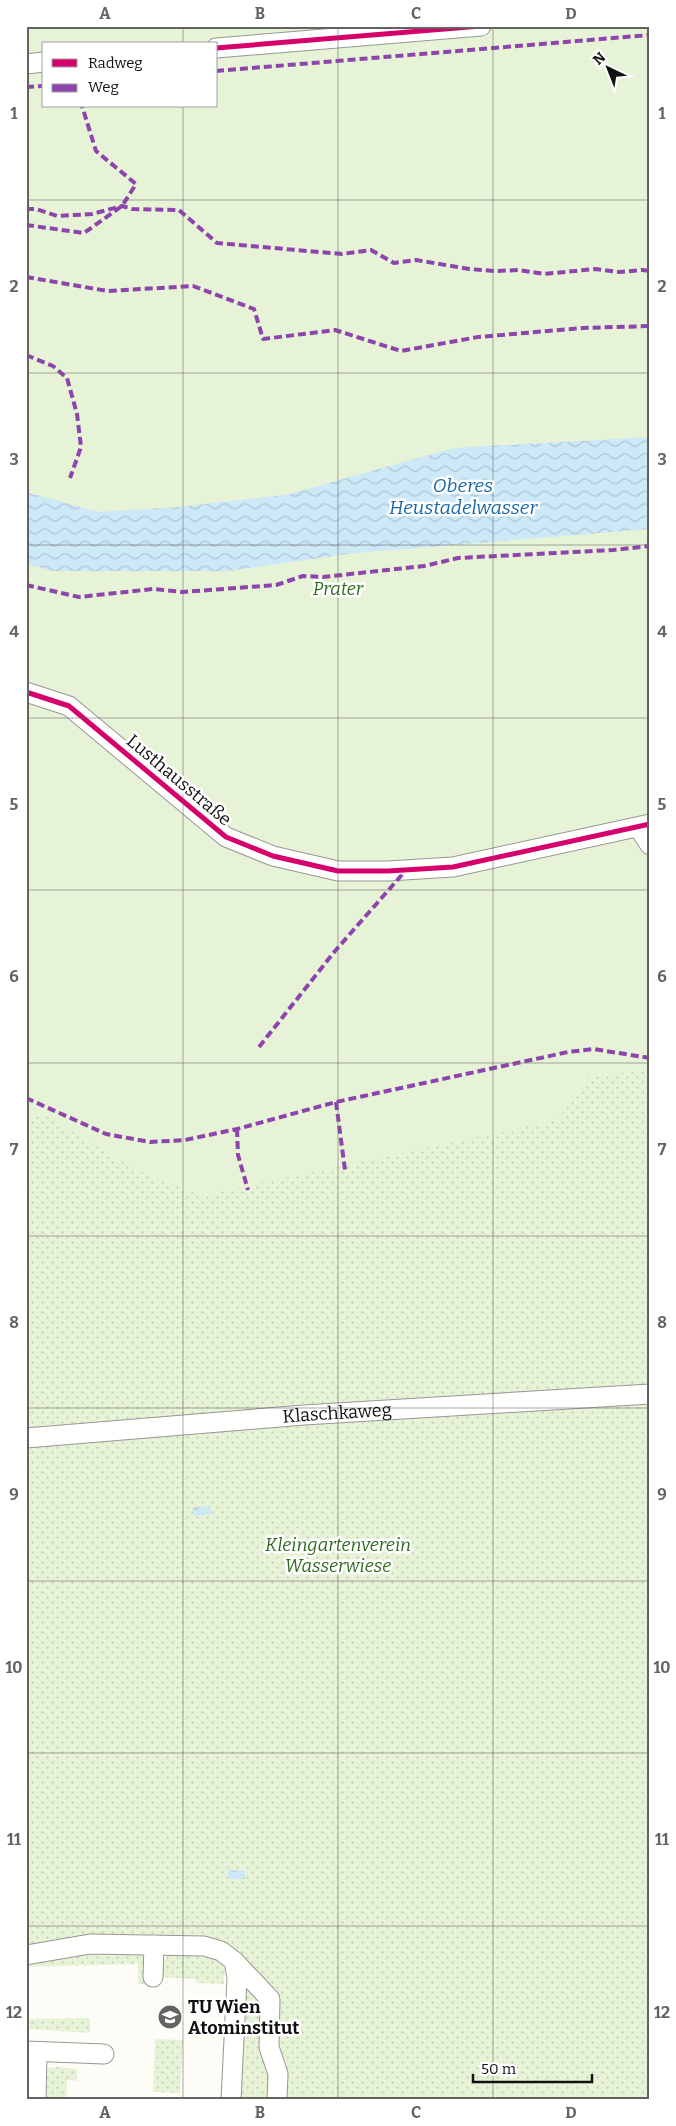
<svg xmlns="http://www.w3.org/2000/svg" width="676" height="2126" viewBox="0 0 676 2126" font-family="Bitter,serif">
<defs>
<pattern id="grass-dots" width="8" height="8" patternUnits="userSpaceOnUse" patternTransform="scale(1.25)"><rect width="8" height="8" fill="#e7f3d7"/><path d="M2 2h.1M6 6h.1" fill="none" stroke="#c5cfb8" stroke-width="1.8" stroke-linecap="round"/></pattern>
<pattern id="water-waves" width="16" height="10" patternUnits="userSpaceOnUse" patternTransform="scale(1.25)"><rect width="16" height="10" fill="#cde8f7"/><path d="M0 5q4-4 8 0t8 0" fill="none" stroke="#afc6d3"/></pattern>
</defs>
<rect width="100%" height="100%" fill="#fdfcf7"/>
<path fill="url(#grass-dots)" d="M650 807V2100H284L286 2065 276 2042 278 1995 228 1949H26V987Z
M76 1949 140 1954 149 1963 144 1984H138V1964L26 1967V1959Z
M181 1950 222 1959 225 1966 224 1984 196 1983V1979L157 1977 161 1961 173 1952Z
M244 1979 263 2002 272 2069 270 2100H239Z
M90 2018V2033L28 2029V2019Z
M155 2039 183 2040 180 2093 153 2092Z
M58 2067 77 2069V2081L67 2080 66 2100H40L42 2076 48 2068Z"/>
<path fill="#e7f3d7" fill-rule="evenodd" d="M26 26H650V1071L590 1075 557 1120 202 1196 134 1169 49 1117 26 1114ZM44 44H216V106H44Z"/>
<path fill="url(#water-waves)" d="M650 437V529L355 553 228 571H53L26 564V492L98 512 178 507 286 495 454 448Z
M210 1506 211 1514 193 1516V1508Z
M228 1870 245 1871V1879H228Z"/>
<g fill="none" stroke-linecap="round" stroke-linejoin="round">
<defs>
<g id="minor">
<path d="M216 48 481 26"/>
<path d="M26 64 44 62"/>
<path d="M26 692 69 706 226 837 273 856 338 871H388L453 867 650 824"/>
<path d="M638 827 650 845"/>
<path id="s1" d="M26 1438 304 1415 650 1394"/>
<path d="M26 1955 90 1944 204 1946 221 1951 234 1961 237 1978 231 2100"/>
<path d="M234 1961 270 1999 269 2047 278 2074 277 2100"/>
<path d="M153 1977 154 1945"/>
<path d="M26 2051 104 2054"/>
<path d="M36 2100 37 2052"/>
</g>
</defs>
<use href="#minor" stroke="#979795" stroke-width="21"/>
<use href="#minor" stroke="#fffffe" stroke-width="19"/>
<path stroke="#8e44ad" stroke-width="4" stroke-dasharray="8 4" stroke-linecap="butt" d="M216 71 650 35
M26 87 44 86
M26 209H36L57 216 92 214 122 206 132 209 179 210 217 243 342 254 371 250 394 263 416 260 469 269 495 271 519 270 544 274 595 269 620 272 642 270 650 271
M26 225 84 233 122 206 136 184 96 151 82 106
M26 277 108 291 193 286 254 309 263 339 335 330 401 351 478 337 583 328 650 326
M26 355 53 366 67 378 77 414 81 447 70 478
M26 585 79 597 153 589 183 592 276 585 303 576 323 577 424 566 458 558 613 550 650 546
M259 1047 335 951 407 869
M26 1098 106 1134 150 1142 185 1140 237 1129 336 1102 568 1052 593 1049 650 1058
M336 1102 345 1170
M237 1129 238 1155 248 1190"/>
<defs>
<path id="cycleway" d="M216 48 481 26
M26 692 69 706 226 837 273 856 338 871H388L453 867 650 824"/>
</defs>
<use href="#cycleway" stroke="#fff" stroke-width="8"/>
<use href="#cycleway" stroke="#d6006c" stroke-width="5"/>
</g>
<path fill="none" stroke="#646362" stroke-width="1" stroke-opacity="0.55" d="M183 26V44M338 26V2100M493 26V2100M183 106V2100M26 200H650M26 373H650M26 545H650M26 718H650M26 890H650M26 1063H650M26 1236H650M26 1408H650M26 1581H650M26 1753H650M26 1926H650"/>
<defs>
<symbol id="university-disc" viewBox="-11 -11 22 22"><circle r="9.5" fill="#646362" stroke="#fff"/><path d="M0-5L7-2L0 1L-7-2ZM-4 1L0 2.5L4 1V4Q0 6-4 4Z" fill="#fff"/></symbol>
</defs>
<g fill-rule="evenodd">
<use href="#university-disc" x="156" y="2003" width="28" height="28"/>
</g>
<g text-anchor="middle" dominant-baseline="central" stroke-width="5" stroke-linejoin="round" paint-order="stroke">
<g font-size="18" font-style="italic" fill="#2f6b1f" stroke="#fff">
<text x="338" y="589">Prater</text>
<text x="338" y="1545">Kleingartenverein<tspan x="338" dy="21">Wasserwiese</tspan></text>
</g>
<g font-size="18" fill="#111" stroke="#fff">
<text transform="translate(179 780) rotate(40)">Lusthausstraße</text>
<text stroke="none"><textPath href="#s1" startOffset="312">Klaschkaweg</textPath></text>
</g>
<g font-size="18" font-weight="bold" fill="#111" stroke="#fff" text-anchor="start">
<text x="188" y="2007">TU Wien<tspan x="188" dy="21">Atominstitut</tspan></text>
</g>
<g font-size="19" font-style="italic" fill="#1768a6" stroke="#fff">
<text x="463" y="485">Oberes<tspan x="463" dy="22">Heustadelwasser</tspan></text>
</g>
</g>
<rect width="676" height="2126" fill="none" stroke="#ffffff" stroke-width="55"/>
<rect x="42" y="42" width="175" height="65" fill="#ffffff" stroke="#a0a0a0"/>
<rect x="52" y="59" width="25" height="8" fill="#d6006c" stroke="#a0a0a0"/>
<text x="88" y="68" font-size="15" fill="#111111">Radweg</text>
<rect x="52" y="84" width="25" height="8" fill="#8e44ad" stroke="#a0a0a0"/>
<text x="88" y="92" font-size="15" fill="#111111">Weg</text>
<g transform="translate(608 68) rotate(317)" stroke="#ffffff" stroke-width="4" paint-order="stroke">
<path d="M0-4L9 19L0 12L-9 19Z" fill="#111111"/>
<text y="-8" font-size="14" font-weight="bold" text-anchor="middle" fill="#111111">N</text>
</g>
<path d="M473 2074v8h119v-8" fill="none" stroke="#111111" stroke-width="2.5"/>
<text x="481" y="2074" font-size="15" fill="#111111" stroke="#ffffff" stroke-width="4" paint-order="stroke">50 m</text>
<rect x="28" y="28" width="620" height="2070" fill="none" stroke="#646362" stroke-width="2"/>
<g font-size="16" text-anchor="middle" font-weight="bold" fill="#646362">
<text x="105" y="19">A</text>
<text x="260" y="19">B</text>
<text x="416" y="19">C</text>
<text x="571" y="19">D</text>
<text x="14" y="119">1</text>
<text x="662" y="119">1</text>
<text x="14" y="292">2</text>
<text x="662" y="292">2</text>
<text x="14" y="465">3</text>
<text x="662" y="465">3</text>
<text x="14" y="637">4</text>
<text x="662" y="637">4</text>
<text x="14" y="810">5</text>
<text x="662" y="810">5</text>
<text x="14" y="982">6</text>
<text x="662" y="982">6</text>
<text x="14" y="1155">7</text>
<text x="662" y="1155">7</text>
<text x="14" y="1328">8</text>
<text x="662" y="1328">8</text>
<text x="14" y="1500">9</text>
<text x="662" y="1500">9</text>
<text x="14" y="1673">10</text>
<text x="662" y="1673">10</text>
<text x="14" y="1845">11</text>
<text x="662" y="1845">11</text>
<text x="14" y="2018">12</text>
<text x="662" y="2018">12</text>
<text x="105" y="2118">A</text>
<text x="260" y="2118">B</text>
<text x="416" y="2118">C</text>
<text x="571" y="2118">D</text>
</g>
</svg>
